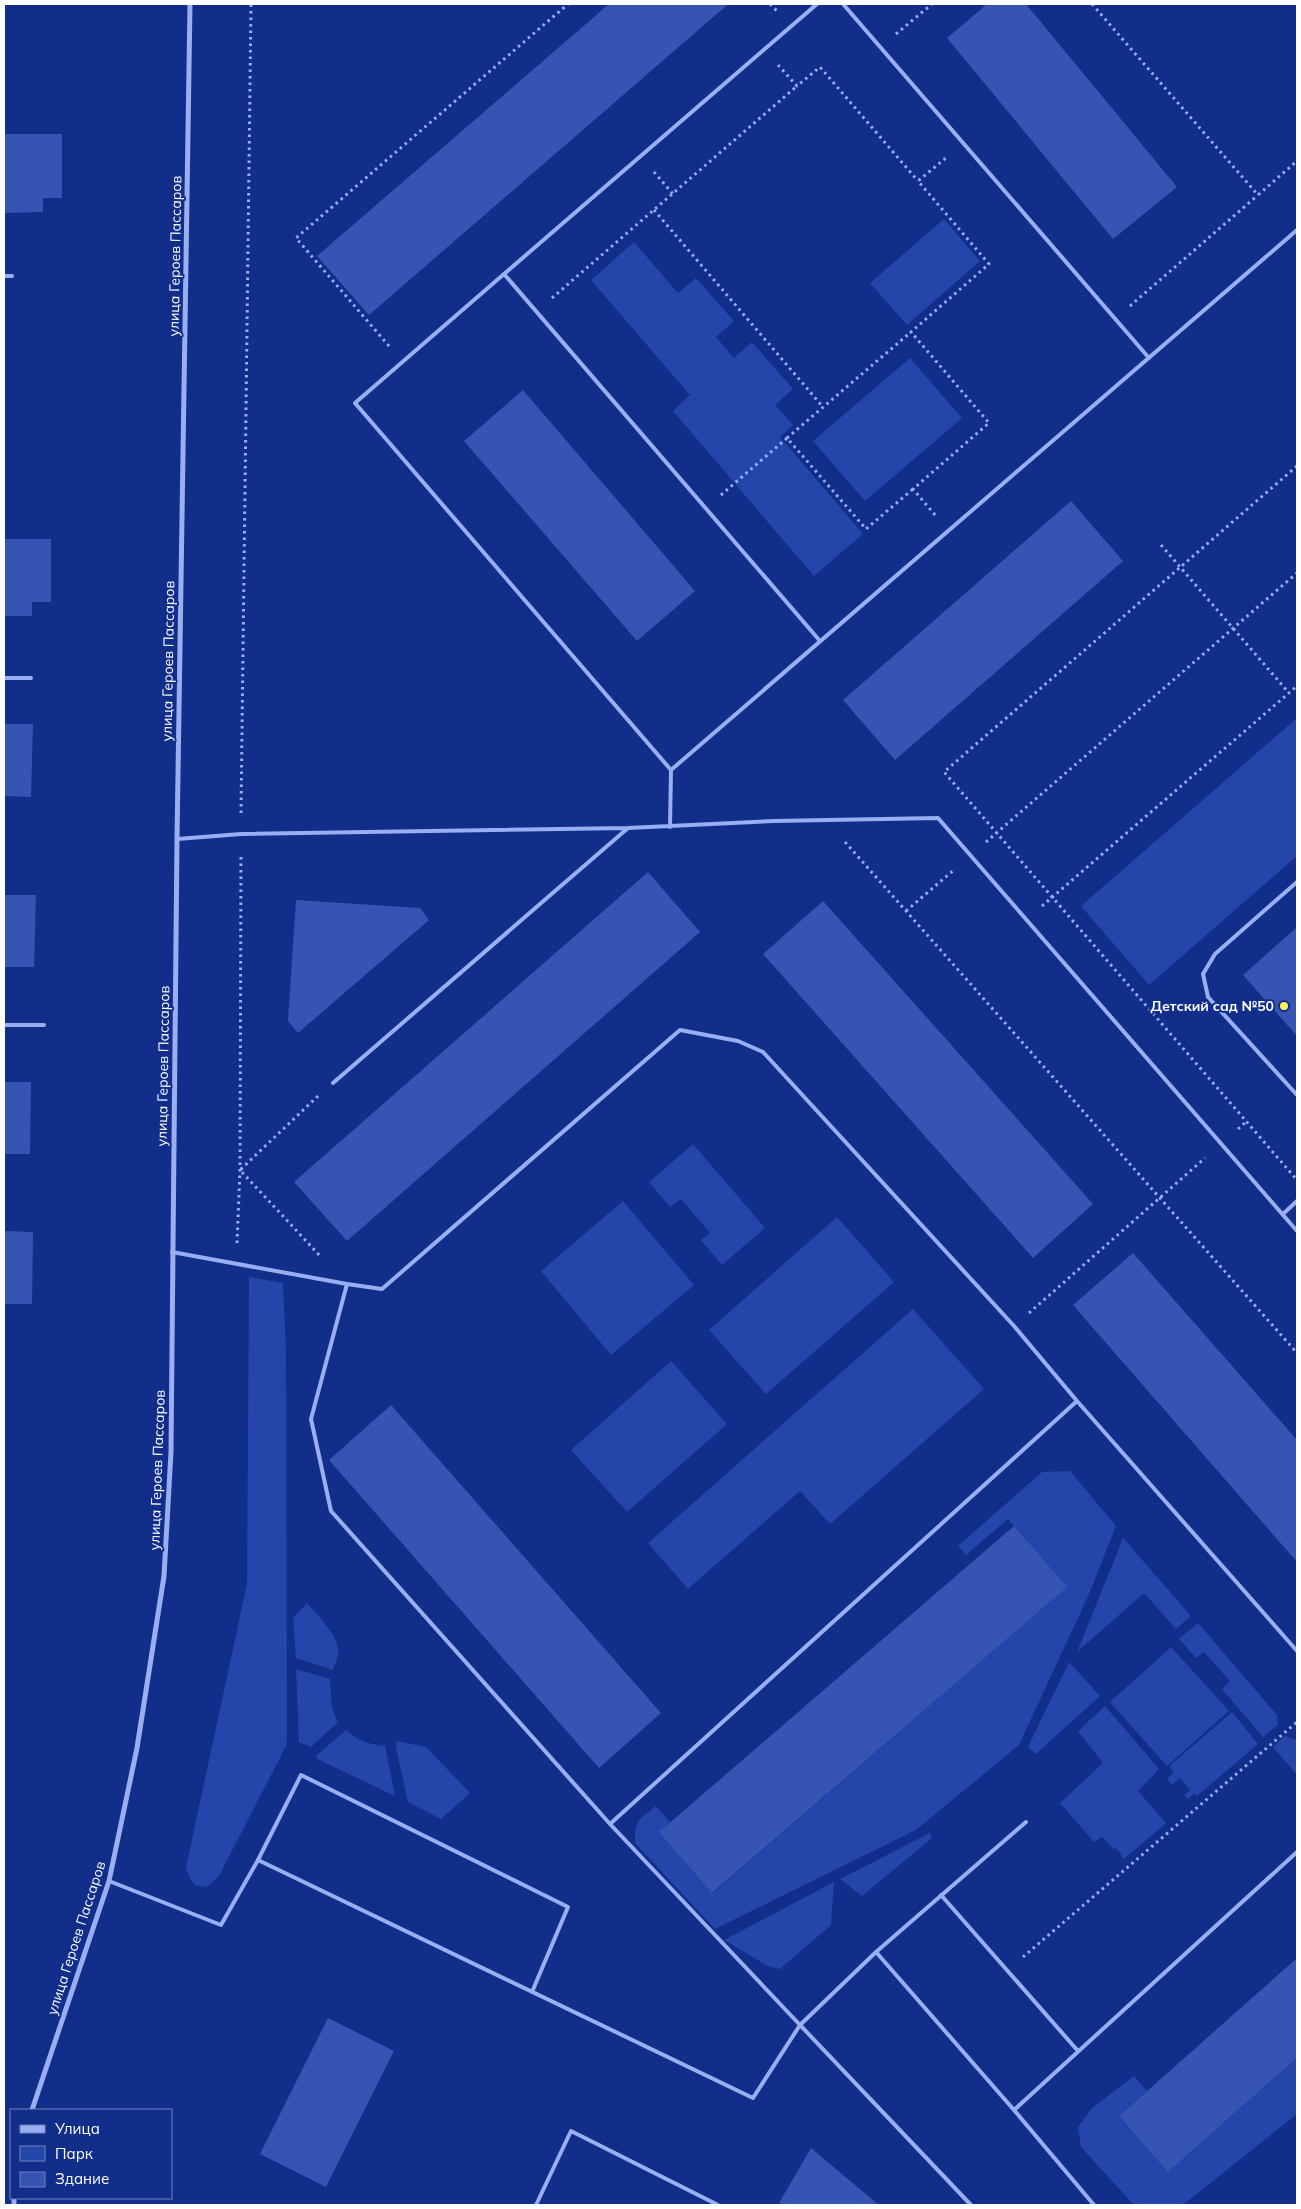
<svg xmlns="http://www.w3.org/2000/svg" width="1301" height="2209" viewBox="0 0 1301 2209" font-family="Mulish,sans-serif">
<rect width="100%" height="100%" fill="#122e8b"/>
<path fill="#2445aa" d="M944 219 980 261 907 325 870 283Z
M634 242 678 293 696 278 734 321 716 337 734 358 752 342 793 389 775 405 793 425 780 437 863 534 814 576 673 411 690 395 591 280Z
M910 358 962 418 865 501 813 441Z
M1297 718V856L1149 985 1081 906Z
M693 1144 765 1228 722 1265 701 1240 710 1233 681 1199 670 1207 649 1182Z
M623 1201 694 1285 611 1355 541 1271Z
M837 1217 894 1282 766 1394 709 1330Z
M249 1277 283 1283 286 1351 287 1744 219 1876 207 1887 195 1885 190 1879 186 1867 247 1584Z
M913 1309 984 1389 830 1524 800 1491 688 1589 648 1543Z
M671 1361 727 1424 627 1512 571 1450Z
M1070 1471 1116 1526 1089 1594 1019 1745 916 1830 715 1929 635 1843C635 1819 637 1821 656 1806L670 1822 660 1832 713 1893 1066 1587 1008 1519 966 1555 958 1546 1042 1472Z
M1123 1538 1191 1616 1176 1629 1144 1593 1077 1652Z
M307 1603C318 1615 341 1638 338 1655 337 1660 334 1665 333 1670L296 1658 293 1618Z
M1198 1623 1277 1715 1278 1725 1263 1737 1222 1689 1230 1681 1204 1652 1196 1658 1179 1639Z
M1171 1647 1229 1711 1167 1766 1110 1702Z
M1069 1662 1100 1696 1036 1754 1028 1747Z
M296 1669 330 1679 332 1708 338 1722 311 1747 299 1742Z
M1105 1706 1159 1769 1138 1791 1166 1823 1124 1859 1116 1848 1114 1849 1102 1837 1094 1842 1060 1803 1103 1763 1078 1731Z
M1232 1712 1258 1744 1197 1796 1194 1793 1188 1799 1184 1795 1190 1790 1180 1778 1172 1785 1167 1779 1174 1772 1169 1766Z
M346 1730C356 1740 371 1745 385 1746L395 1796 317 1759 316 1756Z
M1285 1736 1297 1740V1775L1273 1747Z
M397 1741 426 1747 470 1793 441 1819 408 1802 396 1748Z
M930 1833 932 1838 862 1896 840 1879Z
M834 1882 831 1925 780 1969 768 1966 724 1940Z
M1297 2058V2114L1183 2205H1134L1081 2147 1078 2127 1092 2108 1134 2076 1147 2091 1119 2116 1169 2171Z"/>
<path fill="#3654b2" d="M609 4H725L726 6 369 315 317 256Z
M987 4H1026L1177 187 1113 239 947 38Z
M4 134H62V198H43V212L4 213Z
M523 390 695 591 637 641 464 441Z
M1071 501 1123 561 895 760 843 700Z
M4 539H51V602H32V616H4Z
M4 724H33L31 797 4 796Z
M648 872 700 932 347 1241 294 1182Z
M4 895H36L34 967H4Z
M296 900 420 908 429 920 298 1033 288 1021Z
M823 901 1093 1204 1033 1258 763 954Z
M1297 927V1036L1243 975Z
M4 1082H31L30 1154H4Z
M4 1231 33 1232 32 1304H4Z
M1133 1253 1297 1440V1562L1073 1305Z
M391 1405 661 1713 599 1768 329 1460Z
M1014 1526 1067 1587 712 1893 659 1832Z
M1297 1958V2058L1168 2172 1119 2116Z
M328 2018 394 2051 326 2187 260 2154Z
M811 2148 879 2205H783L779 2203Z"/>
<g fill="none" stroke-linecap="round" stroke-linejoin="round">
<path stroke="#99aff1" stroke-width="3" stroke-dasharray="2.5 4" stroke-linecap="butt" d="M770 4 777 11
M1092 4 1258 195 1297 161
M896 34 932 4
M778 65 797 86 820 67 918 181
M654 172 673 194
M654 210 823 407
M552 298 797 86
M1130 306 1258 195
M389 346 296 238 568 4
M787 438 911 332
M1297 466 944 772 1297 1180
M721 495 787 438 866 529 913 489
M935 515 913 489 989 423 911 332 989 264 918 181 947 157
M1161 545 1289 693
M241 813 251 4
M845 842 1297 1353
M986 842 1297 573
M1042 906 1297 686
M906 911 955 869
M318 1096 240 1170 321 1257
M1238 1129 1247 1121
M237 1243 240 1170 241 854
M1029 1313 1205 1158
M1023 1957 1297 1722"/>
<path stroke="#99aff1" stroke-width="4" d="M817 4 504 274 820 641
M843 4 1149 358
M504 274 355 403 671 770 670 827
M4 276H12
M4 678H31
M671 770 1297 230
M177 839 241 834 628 828 773 821 938 818 1297 1231
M1297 882 1215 954 1203 974 1208 997 1297 1095
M4 1025H44
M333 1083 628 828
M1283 1214 1297 1201
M172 1252 347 1284 382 1289 680 1030 738 1041 763 1052 1014 1326 1077 1401 1297 1651
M347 1284 311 1419 331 1511 610 1824 800 2025 876 1952 1014 2110
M610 1824 1077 1401
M258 1860 301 1775 568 1907 532 1992
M109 1881 221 1925 258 1860 753 2098 800 2025 971 2205
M941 1895 1078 2051
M876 1952 1026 1822
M536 2205 571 2131 718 2205
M1094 2205 1014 2110 1297 1852"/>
<path stroke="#99aff1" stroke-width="5" d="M32 2110 109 1881 137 1748 164 1576 171 1452 177 839 190 4
M14 2205V2198"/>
</g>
<circle fill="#fff159" stroke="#122e8b" stroke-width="2" cx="1284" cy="1006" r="5"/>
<g text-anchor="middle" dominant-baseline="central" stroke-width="4" stroke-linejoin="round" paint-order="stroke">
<g font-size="14" fill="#fff" stroke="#122e8b">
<text transform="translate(175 256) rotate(-89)">улица Героев Пассаров</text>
<text transform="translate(168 661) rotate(-89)">улица Героев Пассаров</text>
<text transform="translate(163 1066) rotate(-89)">улица Героев Пассаров</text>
<text transform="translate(157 1470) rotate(-88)">улица Героев Пассаров</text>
<text transform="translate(76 1938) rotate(-72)">улица Героев Пассаров</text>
</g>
<g font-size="14" font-weight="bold" fill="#fff" stroke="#122e8b" text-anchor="end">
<text x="1274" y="1006">Детский сад №50</text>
</g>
</g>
<rect width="1301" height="2209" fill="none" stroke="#ffffff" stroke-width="10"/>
<rect x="10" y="2109" width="162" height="90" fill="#122e8b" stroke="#7182b9"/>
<rect x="20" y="2125" width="25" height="8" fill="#99aff1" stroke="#7182b9"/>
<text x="55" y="2134" font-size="15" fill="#ffffff">Улица</text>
<rect x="20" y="2146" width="25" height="15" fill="#2445aa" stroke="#7182b9"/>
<text x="55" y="2159" font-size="15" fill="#ffffff">Парк</text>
<rect x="20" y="2172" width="25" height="15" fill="#3654b2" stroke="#7182b9"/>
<text x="55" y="2184" font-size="15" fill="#ffffff">Здание</text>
</svg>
